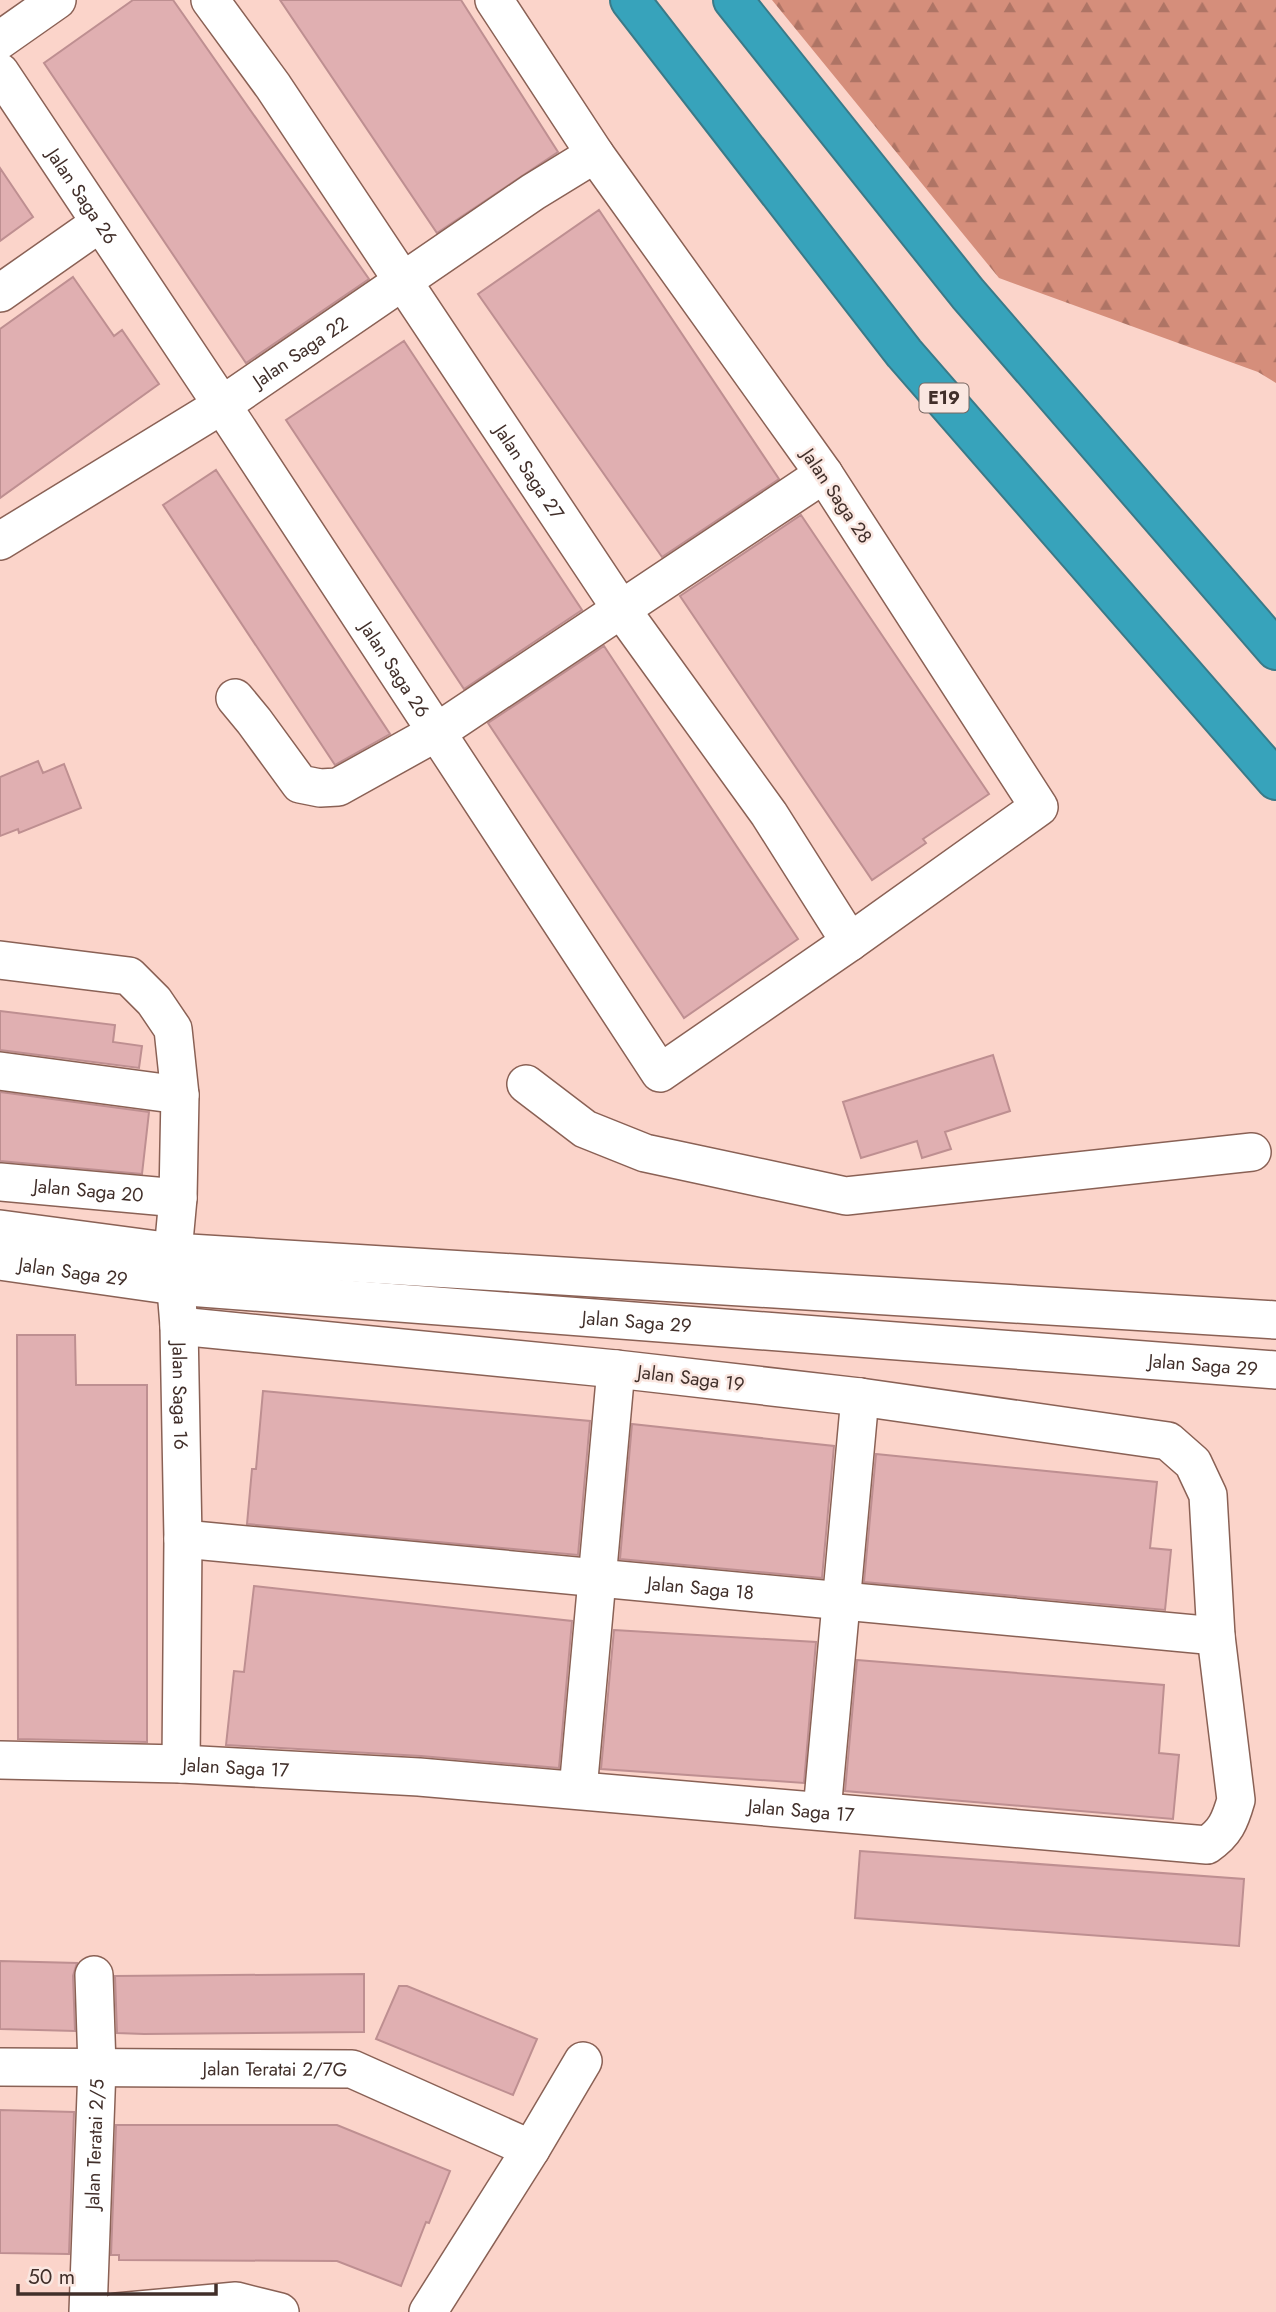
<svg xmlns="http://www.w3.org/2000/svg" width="1276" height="2312" viewBox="0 0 1276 2312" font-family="Jost,sans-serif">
<defs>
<pattern id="forest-firs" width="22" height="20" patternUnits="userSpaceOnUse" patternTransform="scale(1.75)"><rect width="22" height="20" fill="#d58e7b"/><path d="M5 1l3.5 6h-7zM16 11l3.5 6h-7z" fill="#ae7465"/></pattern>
</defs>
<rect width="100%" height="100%" fill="#fbd4ca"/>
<path fill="url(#forest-firs)" d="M772 0H1276V383L1258 372 999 278Z"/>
<path fill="#e0afb1" stroke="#be8f91" stroke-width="2" d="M133 0H173L369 279 246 363 44 63Z
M280 0H461L558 152 437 233Z
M0 168 33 217 0 241Z
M599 210 779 479 662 557 478 294Z
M73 277 114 336 122 330 159 384 0 498V329Z
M404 341 582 610 464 689 286 420Z
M216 470 390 734 335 765 163 505Z
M801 515 989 794 923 839 926 843 872 880 680 596Z
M604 646 798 939 684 1018 488 723Z
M38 761 43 773 64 764 81 808 19 833 18 829 0 836V777Z
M0 1011 115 1025 113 1042 142 1046 139 1068 0 1050Z
M993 1055 1010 1111 945 1132 951 1149 922 1158 917 1141 861 1158 843 1102Z
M0 1092 149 1112 142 1174 0 1161Z
M17 1335H75L76 1385H147V1742L18 1739Z
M263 1391 590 1421 578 1555 247 1524 252 1469H256Z
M632 1424 834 1446 822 1578 620 1559Z
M876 1454 1157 1482 1150 1548 1171 1550 1165 1610 864 1582Z
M254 1586 572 1621 559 1768 421 1756 226 1745 234 1671 244 1672Z
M614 1630 816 1642 804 1783 601 1769Z
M857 1660 1164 1685 1159 1753 1179 1755 1173 1819 845 1791Z
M860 1851 1244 1879 1239 1946 855 1918Z
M0 1961 77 1963 73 1976 75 2031 0 2029Z
M364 1974V2032L144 2034 117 2033 115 1976Z
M399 1986H407L537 2039 513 2095 376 2039Z
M0 2110 74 2112 69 2254 0 2253Z
M116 2125H337L450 2171 429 2223 426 2222 401 2286 337 2261 119 2260V2255H111Z"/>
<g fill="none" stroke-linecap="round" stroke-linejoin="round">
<defs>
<g id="minor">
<path id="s1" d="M210 0 273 86 621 609 769 814 850 942"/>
<path d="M0 40 57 0"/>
<path id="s2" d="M0 72 222 405 660 1073 850 942 1039 807 824 474 595 154 494 0"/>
<path d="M0 293 100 223"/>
<path id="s3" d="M0 541 222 405 533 192 595 154"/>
<path d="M235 698 254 721 300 784 320 788 338 787 437 732 824 474"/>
<path id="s4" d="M0 960 129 976 154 1001 173 1029 180 1095 178 1198 173 1252 179 1326 183 1539 181 1764"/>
<path d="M0 1071 180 1095"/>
<path d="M526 1084 585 1129 645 1153 846 1196 1252 1152"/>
<path id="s5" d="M0 1182 178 1198"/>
<path d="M0 1229 173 1252 1276 1320"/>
<path id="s6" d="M0 1261 175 1286 1276 1370"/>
<path id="s7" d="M183 1539 1216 1636"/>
<path id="s8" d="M0 1760 181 1764 419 1777 1207 1845C1225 1833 1230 1821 1236 1800L1216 1636 1208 1495 1193 1463 1168 1441 860 1397 616 1369 179 1326"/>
<path d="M578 1790 616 1369"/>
<path d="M822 1811 860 1397"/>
<path id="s9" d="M0 2067 352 2069 531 2149"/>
<path id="s10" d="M88 2312 97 2067 94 1975"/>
<path d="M117 2312 236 2301 280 2312"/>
<path d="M428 2312 531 2149 583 2061"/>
</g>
<path id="highway" d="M630 0 904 353 1276 780
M733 0 968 294 1276 650"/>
</defs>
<use href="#minor" stroke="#8a6155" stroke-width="40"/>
<use href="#highway" stroke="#3a7a88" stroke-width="42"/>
<use href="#minor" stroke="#fff" stroke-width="37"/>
<use href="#highway" stroke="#37a3bb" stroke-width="38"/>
</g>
<g text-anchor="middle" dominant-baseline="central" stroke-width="5" stroke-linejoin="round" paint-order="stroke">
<rect fill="#fae7e1" stroke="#786661" stroke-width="2" x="919.5" y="383.5" width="49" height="29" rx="5"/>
<g font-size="18" font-weight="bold" fill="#412f2a">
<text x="944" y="398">E19</text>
</g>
<g font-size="19" fill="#412f2a" stroke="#fae7e1">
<text stroke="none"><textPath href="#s2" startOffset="149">Jalan Saga 26</textPath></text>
<text stroke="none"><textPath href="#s3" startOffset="355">Jalan Saga 22</textPath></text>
<text stroke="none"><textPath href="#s1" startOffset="570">Jalan Saga 27</textPath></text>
<text transform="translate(837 496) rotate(56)">Jalan Saga 28</text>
<text stroke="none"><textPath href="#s2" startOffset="716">Jalan Saga 26</textPath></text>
<text stroke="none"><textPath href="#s5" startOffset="89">Jalan Saga 20</textPath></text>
<text stroke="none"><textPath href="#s6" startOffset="74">Jalan Saga 29</textPath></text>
<text stroke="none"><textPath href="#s6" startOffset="640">Jalan Saga 29</textPath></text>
<text stroke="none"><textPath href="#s6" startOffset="1208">Jalan Saga 29</textPath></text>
<text transform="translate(691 1378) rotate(7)">Jalan Saga 19</text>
<text stroke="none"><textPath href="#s4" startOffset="567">Jalan Saga 16</textPath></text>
<text stroke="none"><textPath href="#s7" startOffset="520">Jalan Saga 18</textPath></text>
<text stroke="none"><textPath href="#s8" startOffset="236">Jalan Saga 17</textPath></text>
<text stroke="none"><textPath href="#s8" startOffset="803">Jalan Saga 17</textPath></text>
<text stroke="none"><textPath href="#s9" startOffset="275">Jalan Teratai 2/7G</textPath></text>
<text stroke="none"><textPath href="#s10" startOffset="168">Jalan Teratai 2/5</textPath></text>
</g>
</g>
<path d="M18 2284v10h198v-10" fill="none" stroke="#412f2a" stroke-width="3.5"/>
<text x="28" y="2284" font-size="21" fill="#412f2a" stroke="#fae7e1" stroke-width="5" paint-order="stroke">50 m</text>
</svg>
